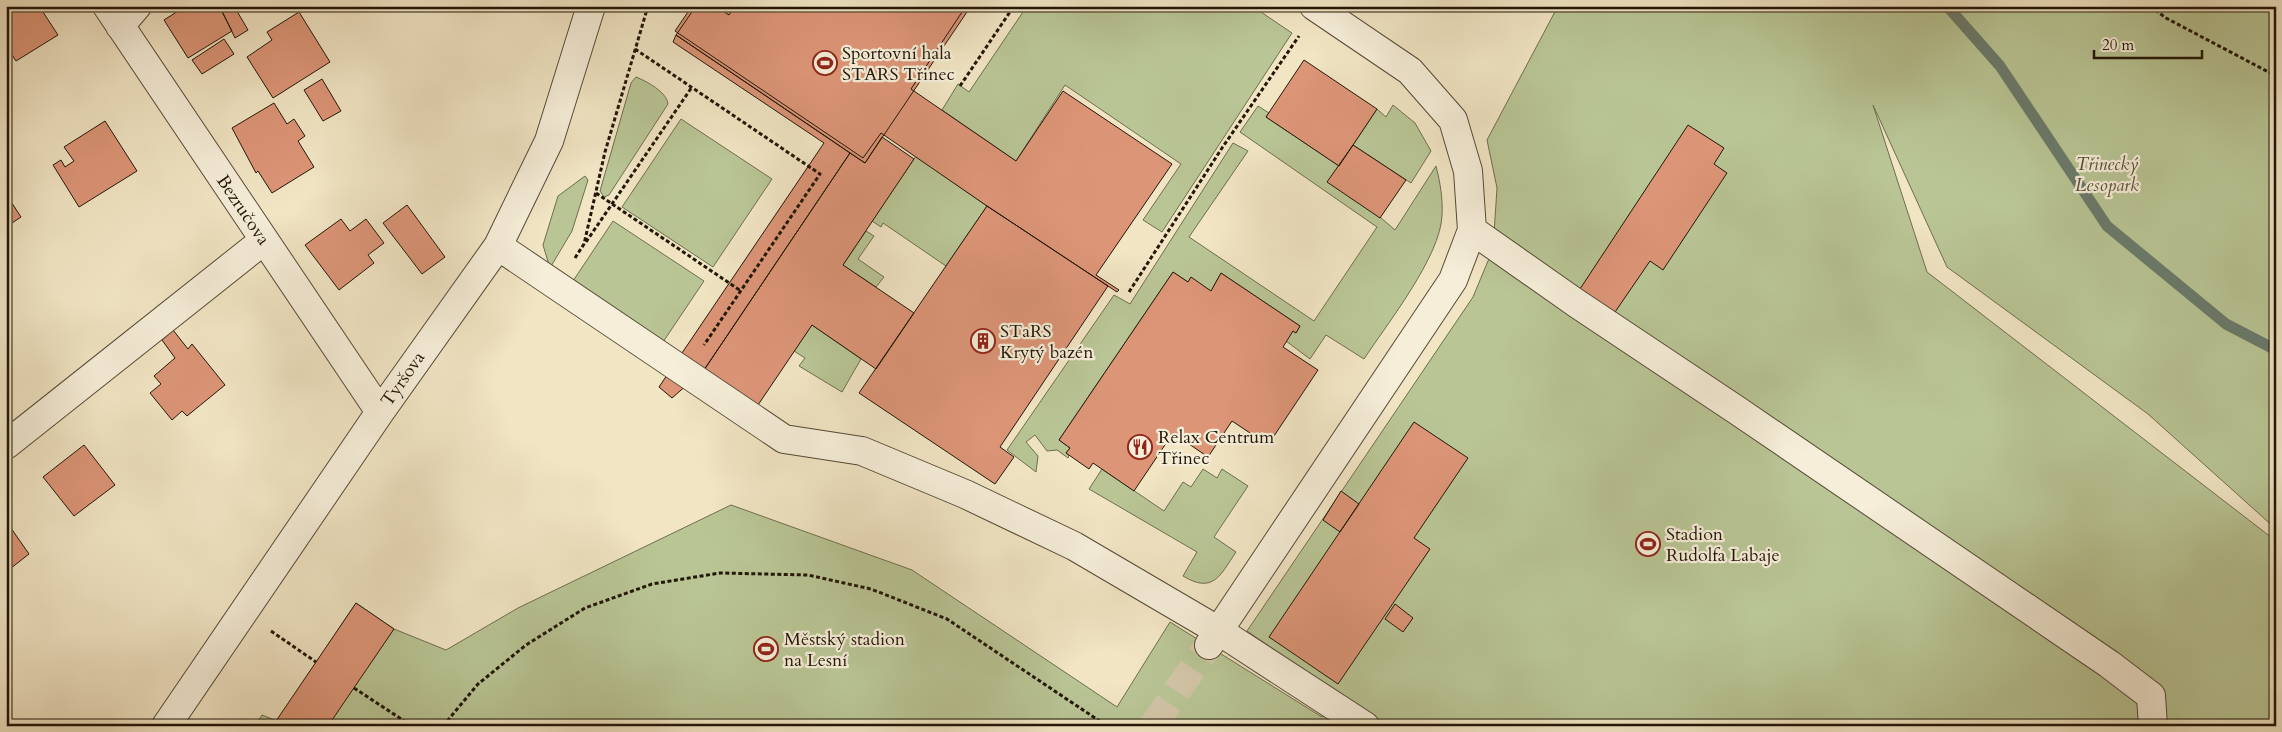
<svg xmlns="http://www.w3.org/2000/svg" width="2282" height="732" viewBox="0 0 2282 732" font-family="Cardo,serif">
<rect width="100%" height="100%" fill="#f1e5c4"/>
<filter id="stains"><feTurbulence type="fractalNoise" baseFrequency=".004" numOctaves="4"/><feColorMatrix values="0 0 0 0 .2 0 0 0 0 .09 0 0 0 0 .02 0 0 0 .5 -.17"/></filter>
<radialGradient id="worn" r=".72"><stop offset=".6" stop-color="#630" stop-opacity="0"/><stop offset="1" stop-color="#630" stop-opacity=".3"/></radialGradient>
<path fill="#b9c595" stroke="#6d6e4e" d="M1027 6H1252L1292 33 1162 232 1143 220 1181 164 1065 85 1016 161 942 110 958 84 969 92Z
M1558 6H2276V529L2148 414 1947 267 1873 105 1927 272 2276 541V726H255L262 715 277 721 356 603 394 629 446 650 518 608 731 505 912 570 1117 707 1170 622 1322 717 1337 693 1247 631 1473 297 1493 249 1497 188 1487 140Z
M636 77C646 81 667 92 668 104L609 195 604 197 600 191 631 83Z
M1393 105 1415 123 1431 151 1411 183 1353 145 1377 109 1386 117Z
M1258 106 1269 113 1266 117 1339 166 1380 217 1395 230 1436 166C1440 182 1443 198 1442 215 1441 256 1387 324 1364 359L1326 335 1310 359 1286 341 1293 331 1296 333 1300 326 1221 273 1211 291 1191 278 1188 282 1173 272 1059 440 1070 448 1066 453 1069 455 1068 458 1057 450 1047 451 1035 435 1026 442 1038 456 1036 472 1007 450 1114 295 1130 304 1233 143 1248 151 1189 237 1314 321 1377 227 1240 132Z
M681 119 772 179 713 267 622 207Z
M916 156 987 206 946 266 883 223 881 227 872 221Z
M585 176 588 180 572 231 550 268 543 245 558 196Z
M613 221 704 281 661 345 571 284Z
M866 231 874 236 858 259 884 277 876 287 843 265Z
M812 325 861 359 842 392 799 366 805 358 794 351Z
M1102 469 1164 511 1183 482 1191 487 1203 469 1217 478 1222 469 1248 486 1214 537 1236 552C1220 576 1213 594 1183 576L1197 552 1089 489Z"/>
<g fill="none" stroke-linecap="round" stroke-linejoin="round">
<path stroke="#6a7b6c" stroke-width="11" d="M1947 6 2000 66 2107 226 2226 324 2276 350"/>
</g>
<path fill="#dc9577" stroke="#211607" d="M6 6H39L58 35 16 61 6 46Z
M186 6H219L232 31 188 58 164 20Z
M230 6H234L248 30 235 38 221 9Z
M692 6H717L726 12 730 6H966L911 89 1016 161 1063 91 1172 164 1096 275 1119 290 1117 292 987 206 881 133 863 158 675 31Z
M696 6H715L729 15 735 6H971L865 163 676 35Z
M299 12 330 62 273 98 247 57 272 40 267 32Z
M676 35 850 153 704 370 672 398 659 387 824 143 673 42Z
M224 39 234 54 202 74 192 60Z
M1304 60 1377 109 1339 166 1266 117Z
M322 79 341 111 323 121 304 90Z
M274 103 287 124 294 119 305 136 298 141 314 167 272 193 258 171 256 173 232 128Z
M105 121 137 171 79 207 53 165 61 160 65 167 74 161 64 147Z
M1688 125 1724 148 1714 164 1727 173 1663 270 1650 261 1613 315 1578 292Z
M882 137 914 159 843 265 914 313 876 369 812 325 758 405 704 370 850 153 865 163Z
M1353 145 1406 180 1380 218 1327 182Z
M6 194 21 217 6 227Z
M407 205 445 257 422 274 383 223Z
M987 206 1108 286 1000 447 1014 457 995 484 859 393Z
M341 219 350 231 366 219 384 243 368 255 374 263 339 290 305 245Z
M1173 272 1188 282 1191 277 1211 291 1221 273 1300 326 1296 333 1293 331 1283 347 1318 370 1268 445 1232 421 1208 457 1173 433 1134 491 1093 463 1089 469 1066 453 1070 448 1059 440Z
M173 330 188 349 192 344 225 385 187 416 182 411 172 420 150 393 161 384 154 376 175 358 162 340Z
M1414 422 1468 458 1414 538 1430 549 1338 684 1269 637Z
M84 445 115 485 74 516 43 477Z
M1341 491 1359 504 1340 532 1323 520Z
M6 521 29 554 6 572Z
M356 603 394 629 328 726H284L276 721Z
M1395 604 1413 618 1403 632 1385 619Z"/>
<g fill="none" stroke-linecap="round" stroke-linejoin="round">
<path stroke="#d2c6a8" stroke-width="28" stroke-dasharray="28 14" stroke-linecap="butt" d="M1153 726 1208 646"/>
<defs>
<path id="minor" d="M107 6 380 412
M120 26 137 6
M1472 230 1576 303 1738 411 2109 664 2151 696 2153 726
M498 246 784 439 862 451 965 494 1074 546 1219 631 1365 726
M6 445 263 241
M1209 645 1453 280 1472 230 1468 171 1453 120 1410 71 1314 6
M166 726 380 412 498 246 549 141 591 6"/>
</defs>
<use href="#minor" stroke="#554a36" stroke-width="30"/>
<path stroke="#211607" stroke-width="3" stroke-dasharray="4 2.5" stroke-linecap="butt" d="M2150 6 2166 18 2276 76
M635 49 820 174 704 345
M960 86 1014 6
M596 193 741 291
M586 242 692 87
M575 258 584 244 605 152 648 6
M1129 292 1222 148 1299 36
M271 631 316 662
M354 688 412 726
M443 726 478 684 526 645 585 608 652 584 720 573 808 575 871 589 947 619 1107 726"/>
<use href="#minor" stroke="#f6eed9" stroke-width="28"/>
</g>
<defs>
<symbol id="stadium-ring" viewBox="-11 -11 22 22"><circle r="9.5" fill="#f6eed9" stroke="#8f2418" stroke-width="1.5"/><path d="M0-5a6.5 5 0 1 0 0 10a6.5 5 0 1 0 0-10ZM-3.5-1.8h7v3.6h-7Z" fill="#8f2418"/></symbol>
<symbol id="building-ring" viewBox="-11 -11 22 22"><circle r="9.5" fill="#f6eed9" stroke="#8f2418" stroke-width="1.5"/><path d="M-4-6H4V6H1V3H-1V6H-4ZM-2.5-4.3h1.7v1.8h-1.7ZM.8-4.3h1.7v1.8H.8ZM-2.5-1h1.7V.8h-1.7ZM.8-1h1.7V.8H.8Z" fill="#8f2418"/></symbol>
<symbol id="restaurant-ring" viewBox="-11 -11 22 22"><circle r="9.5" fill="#f6eed9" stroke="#8f2418" stroke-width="1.5"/><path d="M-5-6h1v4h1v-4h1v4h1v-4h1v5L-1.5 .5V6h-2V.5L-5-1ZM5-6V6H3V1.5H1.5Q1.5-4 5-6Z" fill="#8f2418"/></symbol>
</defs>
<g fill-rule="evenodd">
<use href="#stadium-ring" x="811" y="49" width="28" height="28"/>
<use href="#building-ring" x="969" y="327" width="28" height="28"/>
<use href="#restaurant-ring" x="1126" y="433" width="28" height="28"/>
<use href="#stadium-ring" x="1634" y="530" width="28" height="28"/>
<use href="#stadium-ring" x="752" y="635" width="28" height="28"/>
</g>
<g text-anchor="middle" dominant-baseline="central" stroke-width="4.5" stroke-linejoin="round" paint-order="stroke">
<g font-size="18" fill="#211607" stroke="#f6eed9" text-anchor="start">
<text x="842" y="53">Sportovní hala<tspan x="842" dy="21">STARS Třinec</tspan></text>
<text x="1000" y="331">STaRS<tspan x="1000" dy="21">Krytý bazén</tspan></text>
<text x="1158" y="437">Relax Centrum<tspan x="1158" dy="21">Třinec</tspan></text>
<text x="1666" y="534">Stadion<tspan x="1666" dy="21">Rudolfa Labaje</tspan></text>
<text x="784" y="639">Městský stadion<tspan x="784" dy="21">na Lesní</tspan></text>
</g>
<g font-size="18" font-style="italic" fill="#565339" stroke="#f6eed9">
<text x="2107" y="164">Třinecký<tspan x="2107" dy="21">Lesopark</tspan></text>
</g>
<g font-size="18" fill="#211607" stroke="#f6eed9">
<text transform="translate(243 210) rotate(56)">Bezručova</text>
<text transform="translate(403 379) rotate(-55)">Tyršova</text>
</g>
</g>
<rect width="2282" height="732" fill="none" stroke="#f1e5c4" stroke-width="25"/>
<rect x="8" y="8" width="2267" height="717" fill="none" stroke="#211607" stroke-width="2.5"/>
<rect x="12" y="12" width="2257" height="707" fill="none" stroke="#211607"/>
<path d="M2094 50v8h108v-8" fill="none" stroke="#211607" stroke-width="2.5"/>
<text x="2102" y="50" font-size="15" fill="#211607" stroke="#f6eed9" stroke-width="4" paint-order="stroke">20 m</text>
<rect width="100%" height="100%" filter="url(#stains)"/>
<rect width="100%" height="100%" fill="url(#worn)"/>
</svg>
